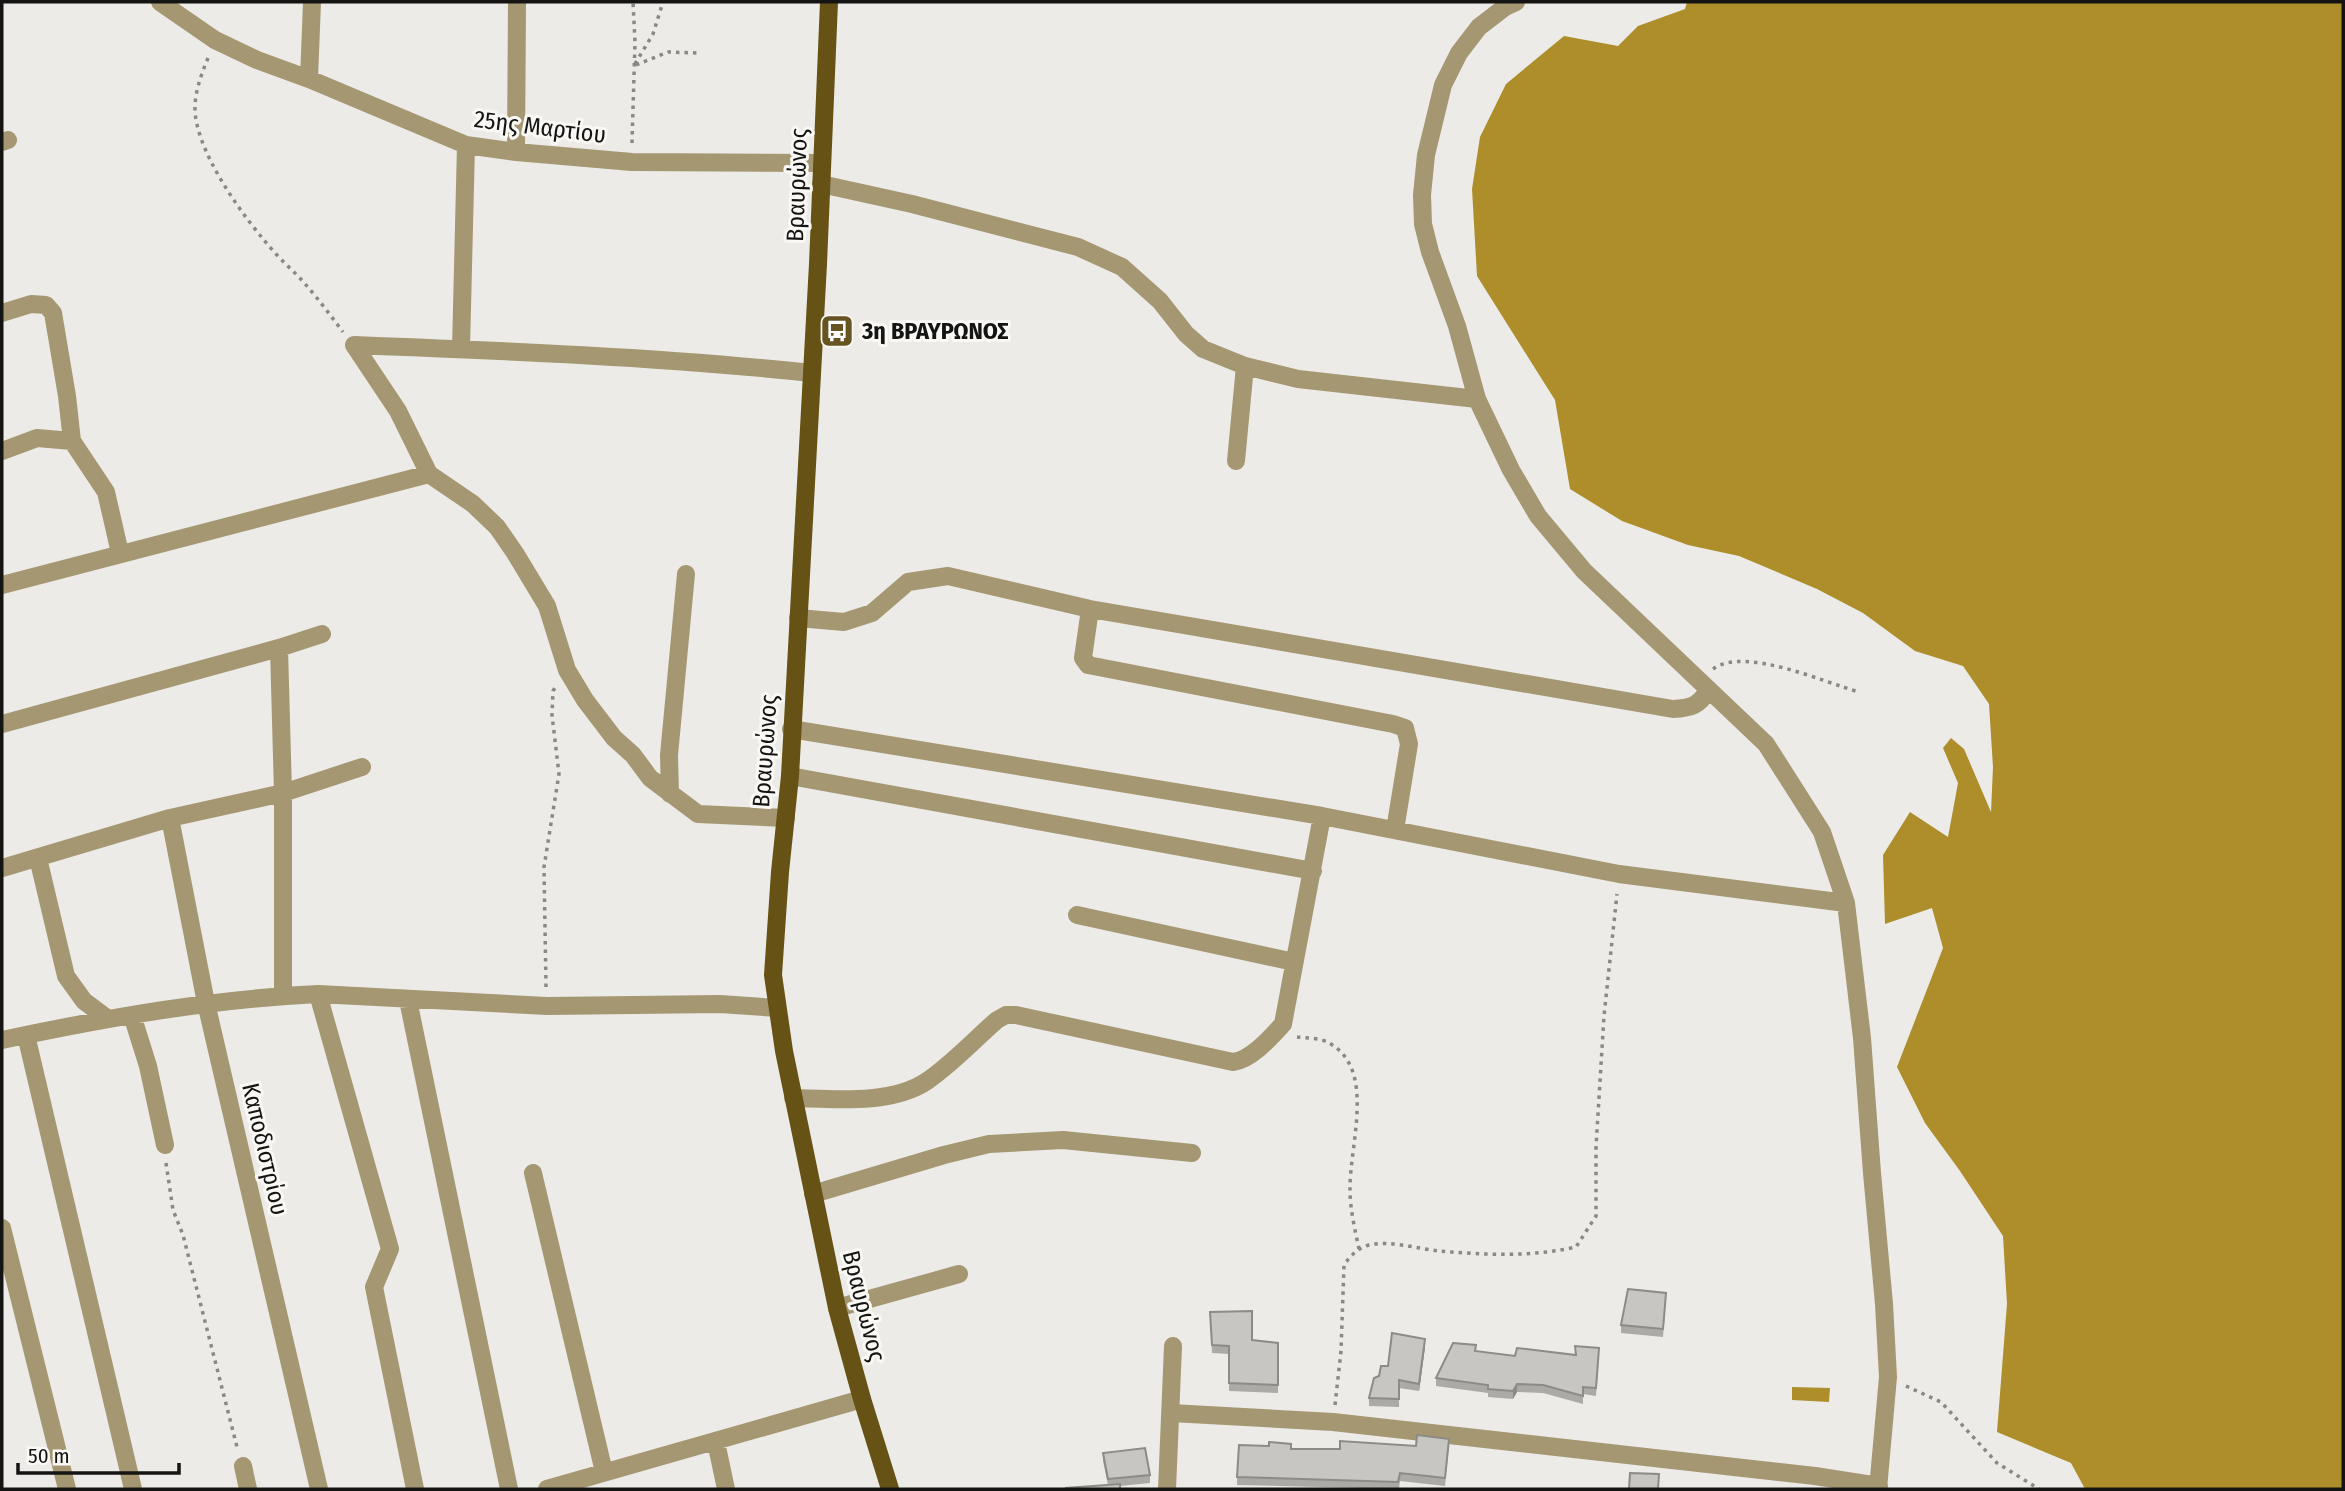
<svg xmlns="http://www.w3.org/2000/svg" width="2345" height="1491" viewBox="0 0 2345 1491" font-family="'Fira Sans Condensed',sans-serif">
<rect width="100%" height="100%" fill="#ecebe7"/>
<path fill="#ad8e2a" d="M1687 2H2343V1489H2085L2071 1463 1997 1432 2007 1304 2003 1236 1960 1171 1925 1123 1897 1067 1943 948 1932 908 1885 924 1883 855 1910 812 1948 837 1958 783 1943 748 1951 738 1964 749 1991 812 1993 767 1989 704 1963 666 1915 651 1863 613 1817 589 1739 556 1688 545 1622 521 1570 489 1555 400 1477 276 1472 189 1480 137 1506 84 1564 36 1618 46 1638 26 1685 9Z
M1792 1387 1830 1388 1829 1402 1792 1400Z"/>
<g fill="none" stroke-linecap="round" stroke-linejoin="round">
<path stroke="#888885" stroke-width="3.5" stroke-dasharray="3.5 5" stroke-linecap="butt" d="M208 58C202 73 196 88 195 105 193 150 246 221 276 254 286 265 297 274 306 285 319 300 331 316 343 332
M635 64 653 34 663 2
M636 65 668 52 697 53
M632 143 635 42 633 2
M1713 669C1745 646 1823 682 1859 692
M546 987 544 867 559 774 552 715 553 691 556 686
M1297 1037C1307 1038 1321 1038 1329 1043 1377 1069 1349 1146 1350 1190 1350 1209 1355 1230 1359 1249
M166 1163 173 1210 183 1235 237 1447
M1906 1386 1941 1402 1997 1463 2039 1489
M1335 1405 1341 1351 1344 1265C1351 1255 1358 1248 1369 1245 1391 1240 1418 1249 1440 1251 1484 1255 1533 1257 1576 1247L1596 1216V1147L1604 1016 1617 894"/>
<path stroke="#a49772" stroke-width="18" d="M160 2 215 40 257 60 309 79 466 145 516 152 632 162 821 163
M1516 2 1505 7 1479 27 1459 53 1443 85 1426 155 1422 195 1423 224 1430 252 1457 326 1477 399 1511 470 1538 516 1584 571 1766 744 1822 832 1846 903 1862 1038 1872 1173 1884 1304 1888 1377 1878 1489
M309 79 312 2
M2 142 8 140
M516 152 517 2
M821 184 912 204 1078 247 1122 267 1160 301 1186 334 1203 349 1245 366 1298 379 1477 399
M2 313 31 304 46 305 53 313 67 396 72 441 106 492 120 553
M461 349 466 145
M2 451 37 438 72 441
M1236 461 1245 366
M2 585 429 474
M1090 609 1083 658 1088 665 1393 724 1405 728 1409 744 1395 830
M798 618 844 622 872 613 908 582 948 576 1090 609 1673 709C1691 708 1699 706 1708 690
M279 648 283 793V996
M2 724 279 648 322 634
M791 729 1322 816 1619 874 1846 903
M790 776 1313 871
M670 794 669 755 686 574
M170 818 206 1003 319 1489
M786 818 698 814 650 778 633 755 614 738 585 700 567 670 547 606 515 553 497 527 473 504 429 474 398 411 354 345C507 351 660 357 812 373
M38 858 66 976 84 1001 108 1019
M2 868 170 818 283 793 362 767
M1077 915 1294 962
M318 994 390 1249 374 1287 415 1489
M408 1000 509 1489
M132 1015 148 1066 165 1145
M26 1035 133 1489
M2 1040C106 1018 211 999 318 994L547 1006 720 1004 777 1008
M793 1098C833 1099 892 1105 927 1081 952 1064 974 1040 997 1020L1006 1015H1016L1233 1062C1251 1060 1271 1037 1283 1024L1322 816
M533 1173 604 1472
M813 1194 944 1155 989 1144 1063 1140 1192 1153
M2 1228 67 1489
M837 1308 959 1274
M1171 1413 1333 1422 1815 1476 1879 1486
M716 1442 726 1489
M243 1466 248 1489
M547 1489 862 1399
M1167 1489 1173 1346"/>
<path stroke="#655214" stroke-width="18" d="M829 2 818 264 790 776 780 872 773 975 784 1051 837 1308 862 1399 890 1489"/>
</g>
<path fill="#abaaa7" d="M1666 1300 1663 1337 1621 1333V1325Z
M1210 1312 1252 1340 1278 1343V1393L1229 1391V1354L1212 1353Z
M1425 1347 1419 1391 1399 1388V1407L1369 1406V1398L1379 1376 1388 1366Z
M1476 1351 1515 1356H1599L1596 1396 1583 1394V1404L1543 1393 1517 1392 1513 1399 1488 1397V1393L1436 1386V1378Z
M1416 1446H1449L1445 1486 1400 1481 1399 1489 1237 1485V1477L1291 1449H1340Z
M1103 1453 1150 1475V1483L1120 1486 1108 1485 1103 1461Z"/>
<path fill="#8b8b88" d="M1425 1339V1347L1419 1391V1384Z
M1517 1384V1392L1513 1399V1391Z"/>
<path fill="#c7c6c2" stroke="#8b8b88" stroke-width="2" d="M1628 1289 1666 1293 1663 1329 1621 1325Z
M1252 1311V1340L1278 1343V1385L1229 1383V1346L1212 1345 1210 1312Z
M1392 1333 1425 1339 1419 1384 1399 1380V1399L1369 1398 1374 1378 1379 1376 1381 1366H1388Z
M1453 1343 1476 1345 1475 1351 1515 1356 1517 1348 1576 1355 1575 1346 1599 1348 1596 1388 1583 1387V1396L1543 1385 1517 1384 1513 1391 1488 1389V1385L1436 1378Z
M1417 1435 1449 1439 1445 1478 1400 1473 1398 1482 1237 1477 1239 1445 1269 1446V1442L1291 1444V1449H1340V1441L1416 1446Z
M1145 1448 1150 1475 1108 1479 1103 1453Z
M1630 1473 1659 1474 1658 1489H1629Z
M1120 1484V1489H1066V1488Z"/>
<defs>
<symbol id="bus-square" viewBox="-11 -11 22 22"><rect x="-9" y="-9" width="18" height="18" rx="4" fill="#665523" stroke="#f9f8f4"/><path d="M-5-6H5V4H4V6H2V4H-2V6H-4V4H-5ZM-3.5-4V0h7V-4ZM-3.5 1.2v1.5H-2V1.2ZM2 1.2v1.5H3.5V1.2Z" fill="#fff"/></symbol>
</defs>
<g fill-rule="evenodd">
<use href="#bus-square" x="818" y="312" width="38" height="38"/>
</g>
<g text-anchor="middle" dominant-baseline="central" stroke-width="6" stroke-linejoin="round" paint-order="stroke">
<g font-size="24" fill="#141413" stroke="#f9f8f4">
<text transform="translate(540 127) rotate(7)">25ης Μαρτίου</text>
<text transform="translate(797 185) rotate(-88)">Βραυρώνος</text>
<text transform="translate(765 751) rotate(-86)">Βραυρώνος</text>
<text transform="translate(265 1149) rotate(77)">Καποδιστρίου</text>
<text transform="translate(864 1306) rotate(76)">Βραυρώνος</text>
</g>
<g font-size="24" font-weight="bold" fill="#141413" stroke="#f9f8f4" text-anchor="start">
<text x="862" y="331">3η ΒΡΑΥΡΩΝΟΣ</text>
</g>
</g>
<rect width="2345" height="1491" fill="none" stroke="#141413" stroke-width="7"/>
<path d="M18 1463v10h161v-10" fill="none" stroke="#141413" stroke-width="3.5"/>
<text x="28" y="1463" font-size="21" fill="#141413" stroke="#f9f8f4" stroke-width="5" paint-order="stroke">50 m</text>
</svg>
